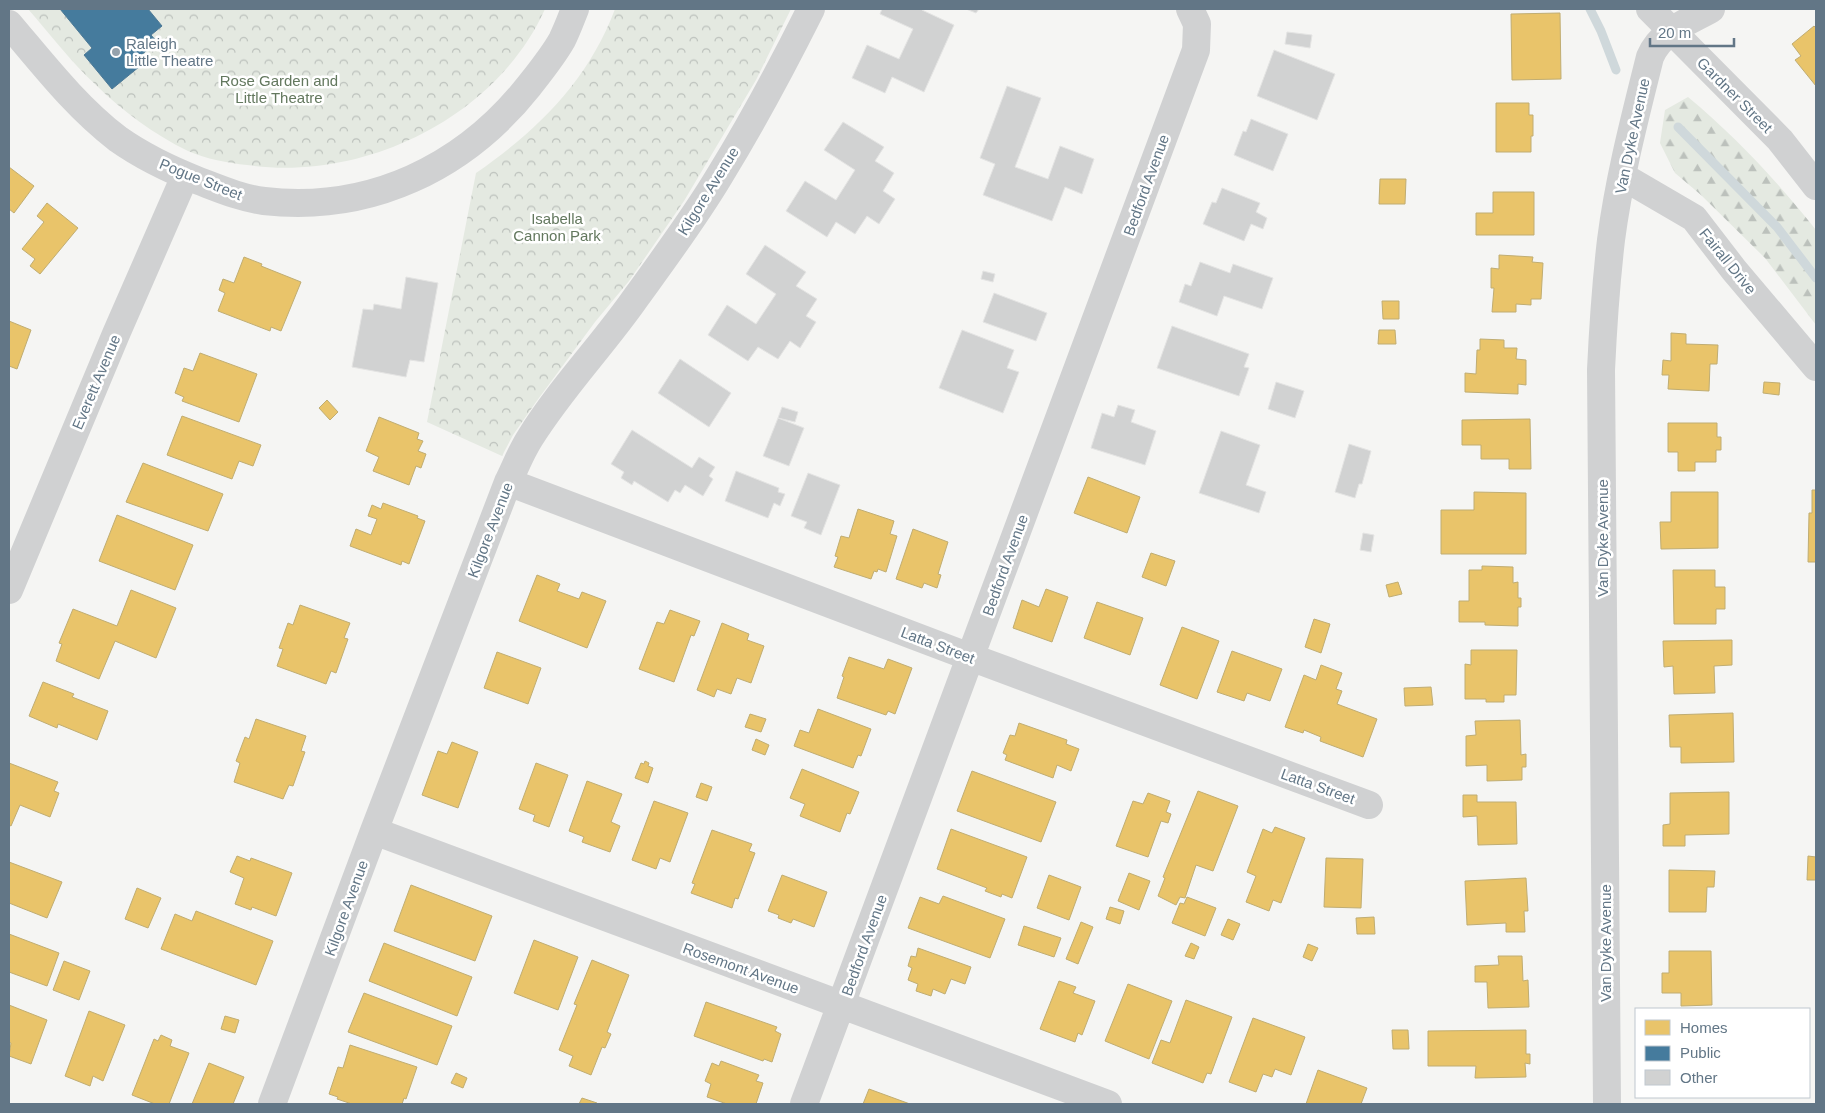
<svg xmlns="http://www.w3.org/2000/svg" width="1825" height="1113" viewBox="0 0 1825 1113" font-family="Arial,sans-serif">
<defs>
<pattern id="forest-firs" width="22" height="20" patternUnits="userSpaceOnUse" patternTransform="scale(1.25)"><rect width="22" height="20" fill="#e4e9e1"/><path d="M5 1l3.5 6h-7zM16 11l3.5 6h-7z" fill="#bcc1bc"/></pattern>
<pattern id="park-crowns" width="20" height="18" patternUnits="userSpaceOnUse" patternTransform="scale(1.25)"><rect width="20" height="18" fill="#e4e9e1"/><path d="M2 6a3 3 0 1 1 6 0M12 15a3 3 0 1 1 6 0" fill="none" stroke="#bcc1bc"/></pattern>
</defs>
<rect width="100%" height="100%" fill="#f5f5f3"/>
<path fill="url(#forest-firs)" d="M1688 97C1735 136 1778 182 1816 230V325L1765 258 1701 195 1675 173 1660 143 1665 110Z"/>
<path fill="url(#park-crowns)" d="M28 9H545C496 118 363 182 247 165 228 163 206 159 188 151 155 135 122 111 96 85 71 62 50 34 28 9Z
M615 9H791L756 80 684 201 629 281 595 322 536 402 513 435 502 456 427 422 476 173C538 130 588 81 615 9Z"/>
<path fill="#e9c46a" stroke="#c0ad72" d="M1560 13 1561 79 1512 80 1511 14Z
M1814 26 1816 28V86L1795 60 1801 56 1792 44Z
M1496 103H1529V115H1533V136H1531V152H1496Z
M9 167 34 186 14 213 9 209Z
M1380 179H1406L1405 204H1379Z
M1493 192H1534V235H1476V213H1493Z
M47 203 78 228 40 274 30 266 35 259 22 249 44 222 37 216Z
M1499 255 1533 257 1532 262 1543 263 1541 299H1531V305L1516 304V312H1492L1494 288H1491V268L1499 269Z
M244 257 262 264 261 266 301 282 281 331 271 327 270 331 218 311 225 293 219 290 223 279 234 283Z
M1382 301H1399V319H1383Z
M9 321 31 330 17 369 9 366Z
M1379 330H1395L1396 344H1378Z
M1671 333 1686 334V344L1718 345 1717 364H1710L1709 391 1668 389 1669 375H1662L1663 360 1671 361Z
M1480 339 1504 340V348H1517L1516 359 1526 360V385L1518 384V394L1465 392V373L1476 374 1477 350H1480Z
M200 353 257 374 239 422 182 401 184 397 175 393 184 368 193 371Z
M1764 382 1780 383 1779 395 1763 393Z
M327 400 338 412 330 420 319 408Z
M182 416 261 445 253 466 239 461 232 479 167 455Z
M379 417 419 433 417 439 423 441 418 451 426 454 421 468 416 466 409 485 373 471 379 457 366 451Z
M1530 419 1531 469H1509V459H1481V445H1462V420Z
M1668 423H1717V437H1721V450H1716V462H1695V471H1678V452H1668Z
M143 463 223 494 208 531 126 502Z
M1088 477 1140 497 1127 533 1074 513Z
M1812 490H1816V562H1808L1809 513H1812Z
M1474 492 1526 493V554H1441V510H1474Z
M1671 492H1718V548L1661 549 1660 522H1671Z
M383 503 418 516 417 518 425 521 409 564 402 561 401 565 350 546 356 529 371 535 377 519 368 516 372 505 381 509Z
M858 509 894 521 890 534 897 536 886 572 878 569 877 572 874 571 871 579 834 567 838 557 835 556 841 536 849 538Z
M117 515 193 545 175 590 99 561Z
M913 529 948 542 938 574 941 575 937 588 924 583 922 588 896 579Z
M1151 553 1175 561 1166 586 1142 577Z
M1482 566 1513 567V583L1518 582V598H1521V607H1518V626L1485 625V622H1459V601H1469V570H1482Z
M1673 570H1715V587H1725V609H1716V624H1674Z
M537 575 560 584 557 591 579 599 582 592 606 601 587 648 519 621Z
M1398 582 1402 594 1389 597 1386 585Z
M1046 589 1068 597 1052 642 1013 628 1022 600 1039 607Z
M131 590 176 608 156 658 115 641 99 679 56 661 62 644 59 643 73 609 117 626Z
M1097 602 1143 618 1130 655 1084 638Z
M300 605 350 623 344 638 348 639 336 673 331 671 326 684 277 666 283 649 279 648 288 623 293 625Z
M670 610 700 621 694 636 691 635 674 682 639 669 657 622 664 624Z
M1314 619 1330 624 1321 653 1305 647Z
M722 623 749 634 747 640 764 646 751 683 737 678 731 694 717 689 714 697 697 690Z
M1182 627 1219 641 1197 699 1160 685Z
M1732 640V665L1714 666 1715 693 1674 694 1673 666 1664 667 1663 641Z
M1471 650H1517L1516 695H1504V702H1486V699H1465V664L1471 665Z
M1232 651 1282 669 1270 701 1247 693 1244 701 1217 692Z
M497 652 541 668 528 704 484 688Z
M849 657 884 669 888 659 912 668 895 714 888 711 886 715 837 698 844 677 842 676Z
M1321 665 1342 673 1336 689 1342 691 1337 704 1377 719 1363 757 1320 741 1321 737 1304 730 1303 733 1285 727 1304 675 1316 680Z
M43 682 74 694 72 697 108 711 97 740 58 724 57 728 29 716Z
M1431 687 1433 705 1405 706 1404 688Z
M818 709 871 729 861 756 858 755 853 768 794 746 800 730 809 733Z
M1733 713 1734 762 1681 763V747H1670L1669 715Z
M750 714 766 719 761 732 745 727Z
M256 719 306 736 301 751 305 752 293 786 289 785 283 799 234 782 240 763 236 761 245 737 249 739Z
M1520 720 1521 755 1526 754V767H1522V780L1487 781V765L1466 766V736L1476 735 1475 721Z
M1019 723 1067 740 1066 744 1079 749 1071 771 1057 765 1053 778 1005 760 1007 755 1003 753 1010 735 1015 736Z
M756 739 769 745 765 755 752 750Z
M452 742 478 752 458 808 422 795 438 751 447 754Z
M645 761 649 763 648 766 653 768 648 783 635 778 641 763 644 764Z
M9 763 58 782 54 791 59 793 50 817 20 805 11 826 9 825Z
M536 763 568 775 549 827 533 821 535 815 519 809Z
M802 769 859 792 850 814 847 813 840 832 800 816 805 804 790 798Z
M972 771 1056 802 1041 842 957 811Z
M587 781 622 794 611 822 620 826 610 852 582 842 584 837 582 836 569 831Z
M701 783 712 787 707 801 696 797Z
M1198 791 1238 806 1213 871 1196 865 1185 898 1180 897 1176 905 1158 896 1165 878 1163 877Z
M1729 792V834L1685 835V846H1663V825L1670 824V793Z
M1148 793 1170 801 1166 812 1171 814 1168 823 1161 821 1148 857 1116 846 1133 801 1143 804Z
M1463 795H1477V802H1516L1517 844 1478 845 1477 816 1463 817Z
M654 801 688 813 670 862 660 858 656 869 632 860Z
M1275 827 1305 838 1281 903 1273 900 1269 911 1246 902 1256 876 1247 872 1263 829 1272 833Z
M951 829 1027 857 1012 898 1002 894 1001 897 985 891 987 888 937 869Z
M712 830 752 844 749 851 755 853 738 899 735 898 732 908 691 893 695 884 692 883Z
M237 856 250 861 251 858 292 873 276 916 252 907 251 910 235 904 244 878 230 872Z
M1808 856 1816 857V880H1807Z
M1326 858 1363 859 1361 908 1324 907Z
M9 862 62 882 47 918 9 903Z
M1669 870 1715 871 1714 887H1707L1706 912H1669Z
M1129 873 1150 881 1139 910 1118 901Z
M782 875 827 892 814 927 793 919 791 923 778 918 779 915 768 911Z
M1049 875 1081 887 1069 920 1037 908Z
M1526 878 1528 911H1524L1525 932H1506V923L1467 925 1465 881Z
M411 885 492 916 475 961 394 931Z
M137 888 161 898 148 928 125 919Z
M943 896 1005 919 990 958 908 928 920 897 939 904Z
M1187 897 1216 908 1205 936 1172 923 1180 903 1184 904Z
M1110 907 1124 911 1120 924 1106 919Z
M196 911 273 941 256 985 161 949 175 914 192 921Z
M1374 917 1375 934H1357L1356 918Z
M1228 919 1240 924 1233 940 1221 935Z
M1081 922 1093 927 1078 964 1066 959Z
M1024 926 1061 938 1054 957 1018 945Z
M9 934 59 953 47 986 9 972Z
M534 940 578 957 558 1010 514 993Z
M384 943 472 977 457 1016 369 981Z
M1191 943 1199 947 1194 959 1185 956Z
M1308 944 1318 948 1312 961 1303 957Z
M918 948 971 967 965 984 951 979 945 994 933 989 931 996 916 991 918 984 908 980 912 968 908 966 911 956 916 957Z
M1669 951H1711L1712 1005 1681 1006V993H1662V973H1669Z
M1498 956H1522L1523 981 1528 980 1529 1007 1488 1008 1487 982H1475V966L1499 965Z
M592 960 629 975 607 1032 611 1034 605 1048 602 1047 591 1075 569 1066 573 1056 559 1050 577 1005 574 1004Z
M64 961 90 971 79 1000 53 990Z
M1059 981 1076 987 1073 993 1095 1001 1082 1035 1078 1033 1075 1042 1040 1029Z
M1128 984 1172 1001 1149 1059 1105 1041Z
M364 993 452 1026 437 1065 348 1032Z
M1186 1000 1232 1017 1211 1074 1207 1073 1203 1083 1152 1063 1161 1040 1170 1043Z
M706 1002 777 1027 775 1031 781 1034 772 1062 764 1059 763 1061 694 1036Z
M9 1005 47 1020 31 1064 9 1056 11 1043 9 1042Z
M89 1011 125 1025 103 1081 93 1076 90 1086 65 1076Z
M225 1016 239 1020 235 1033 221 1029Z
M1253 1018 1305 1037 1291 1075 1275 1069 1272 1077 1263 1074 1256 1092 1229 1082Z
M1392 1030H1408L1409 1049H1393Z
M1526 1030V1054H1530V1064L1525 1063 1526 1077 1475 1078 1476 1066H1428V1031Z
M161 1035 172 1040 170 1046 189 1053 169 1104H155L132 1095 154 1039 158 1041Z
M350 1045 417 1067 406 1099 404 1098 402 1104H352L337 1099 338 1097 329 1094 338 1067 343 1068Z
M721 1061 759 1075 756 1081 763 1083 756 1104H727L707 1097 711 1084 705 1081 712 1063 719 1066Z
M209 1063 244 1077 233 1104H192Z
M1318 1070 1367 1088 1361 1104H1306Z
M456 1073 467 1078 463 1088 451 1083Z
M869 1089 910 1104H863Z
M582 1098 597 1103V1104H579Z"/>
<path fill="#457b9d" stroke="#4e7a96" d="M60 9H148L162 26 151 35 157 42 140 56 145 62 112 89 84 55 92 48Z"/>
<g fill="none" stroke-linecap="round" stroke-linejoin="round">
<path stroke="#cfd8db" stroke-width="9" d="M1590 9 1601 31 1616 70
M1678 127 1777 227 1816 278"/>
</g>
<path fill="#d1d2d2" stroke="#e4e4e3" d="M882 9H922V10L954 25 924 92 892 77 885 93 852 78 867 45 899 59 913 29 880 14Z
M966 9H979L976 13Z
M1287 32 1312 35 1310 48 1285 44Z
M1274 50 1335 74 1317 120 1257 96Z
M1007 86 1041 98 1015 167 1048 179 1060 146 1094 159 1082 194 1065 187 1052 221 983 195 995 164 980 158Z
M1251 119 1288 134 1273 171 1234 155 1243 131 1246 132Z
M843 122 884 147 875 161 894 173 883 191 895 199 879 224 867 216 855 234 836 222 827 237 786 211 805 181 836 200 855 170 824 150Z
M1222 188 1260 203 1256 212 1267 218 1263 229 1251 224 1244 241 1203 224 1212 202 1216 203Z
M765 245 806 272 796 286 817 299 806 316 816 322 800 348 790 341 778 359 758 347 748 361 708 335 727 305 756 324 776 294 746 274Z
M1200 262 1230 273 1233 264 1273 278 1262 309 1224 296 1217 316 1179 302 1185 284 1191 286Z
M983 271 995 274 993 282 981 279Z
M406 277 438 283 424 362 410 360 406 377 352 367 363 309 373 310 374 304 401 309Z
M994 293 1047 313 1036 341 983 322Z
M1172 326 1249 354 1244 367 1249 368 1239 396 1157 368Z
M962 330 1014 350 1007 368 1019 372 1003 413 939 388Z
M680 359 731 393 709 427 658 393Z
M1276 382 1304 391 1295 418 1268 409Z
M1118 405 1135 410 1131 422 1156 431 1145 465 1091 448 1102 413 1114 417Z
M782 407 798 412 795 422 778 418Z
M778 418 804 428 789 466 763 456Z
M632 430 692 468 699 457 715 467 709 476 713 479 703 496 685 485 680 493 675 490 668 502 634 481 632 485 621 478 624 472 611 464Z
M1221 431 1260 445 1246 485 1266 492 1259 513 1199 493Z
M1349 444 1371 451 1362 484H1359L1355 498 1335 492Z
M736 471 779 488 778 492 785 494 780 506 774 503 768 518 725 501Z
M808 473 840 485 821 535 804 528 807 522 791 516Z
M1363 533 1374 535 1371 552 1360 550Z"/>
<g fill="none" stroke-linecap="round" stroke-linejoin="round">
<path stroke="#d0d1d2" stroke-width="28" d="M1650 9 1780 140 1816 186
M9 24C43 64 76 107 118 139 142 156 171 170 199 181 220 189 241 198 264 201 370 213 464 168 529 86 540 72 553 56 562 40 567 30 571 19 575 9
M1622 176 1694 218 1734 270 1816 367
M508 482 970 657 1369 805
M9 590 116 334 185 176
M374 831 1108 1104
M272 1104 374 831 508 482C515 468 521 452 530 438 561 388 603 345 637 296 666 256 695 217 720 175 753 121 783 65 811 9
M804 1104 1196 50 1197 24 1190 9
M1607 1104 1601 370C1603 327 1606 283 1611 240 1619 178 1635 117 1650 57 1661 31 1688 22 1711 9"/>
</g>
<circle fill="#95a2ac" stroke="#fff" stroke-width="2" cx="116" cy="52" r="5"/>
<g text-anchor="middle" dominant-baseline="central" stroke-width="5" stroke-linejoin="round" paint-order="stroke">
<g font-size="15" fill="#627686" stroke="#fff" text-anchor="start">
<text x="126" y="43">Raleigh<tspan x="126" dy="17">Little Theatre</tspan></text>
</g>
<g font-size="15" fill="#63785e" stroke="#fff">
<text x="279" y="80">Rose Garden and<tspan x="279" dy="17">Little Theatre</tspan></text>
<text x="557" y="218">Isabella<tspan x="557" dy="17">Cannon Park</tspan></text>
</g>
<g font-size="15" fill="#627686" stroke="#fff">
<text transform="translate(1735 95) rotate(45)">Gardner Street</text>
<text transform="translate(1632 136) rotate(-78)">Van Dyke Avenue</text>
<text transform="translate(201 179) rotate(22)">Pogue Street</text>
<text transform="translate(1146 185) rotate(-70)">Bedford Avenue</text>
<text transform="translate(708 191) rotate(-58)">Kilgore Avenue</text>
<text transform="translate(1728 261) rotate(51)">Fairall Drive</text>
<text transform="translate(96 382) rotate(-67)">Everett Avenue</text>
<text transform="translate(490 530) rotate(-69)">Kilgore Avenue</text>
<text transform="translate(1602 538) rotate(-90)">Van Dyke Avenue</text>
<text transform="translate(1005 565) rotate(-70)">Bedford Avenue</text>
<text transform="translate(938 645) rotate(21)">Latta Street</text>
<text transform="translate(1318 786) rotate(20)">Latta Street</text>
<text transform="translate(346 908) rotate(-70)">Kilgore Avenue</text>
<text transform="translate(1605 943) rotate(-90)">Van Dyke Avenue</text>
<text transform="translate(864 945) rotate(-70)">Bedford Avenue</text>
<text transform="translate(741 968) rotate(20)">Rosemont Avenue</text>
</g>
</g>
<rect width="1825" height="1113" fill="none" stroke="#627686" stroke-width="20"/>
<rect x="1635" y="1008" width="175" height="90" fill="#ffffff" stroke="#c0c8cf"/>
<rect x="1645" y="1020" width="25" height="15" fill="#e9c46a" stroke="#c0c8cf"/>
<text x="1680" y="1033" font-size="15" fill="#627686">Homes</text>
<rect x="1645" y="1046" width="25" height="15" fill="#457b9d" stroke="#c0c8cf"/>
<text x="1680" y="1058" font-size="15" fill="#627686">Public</text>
<rect x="1645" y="1070" width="25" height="15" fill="#d1d2d2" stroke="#c0c8cf"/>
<text x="1680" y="1083" font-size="15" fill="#627686">Other</text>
<path d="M1650 38v8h84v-8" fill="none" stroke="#627686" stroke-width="2.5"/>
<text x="1658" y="38" font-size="15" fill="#627686" stroke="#ffffff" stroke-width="4" paint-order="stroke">20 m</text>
</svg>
